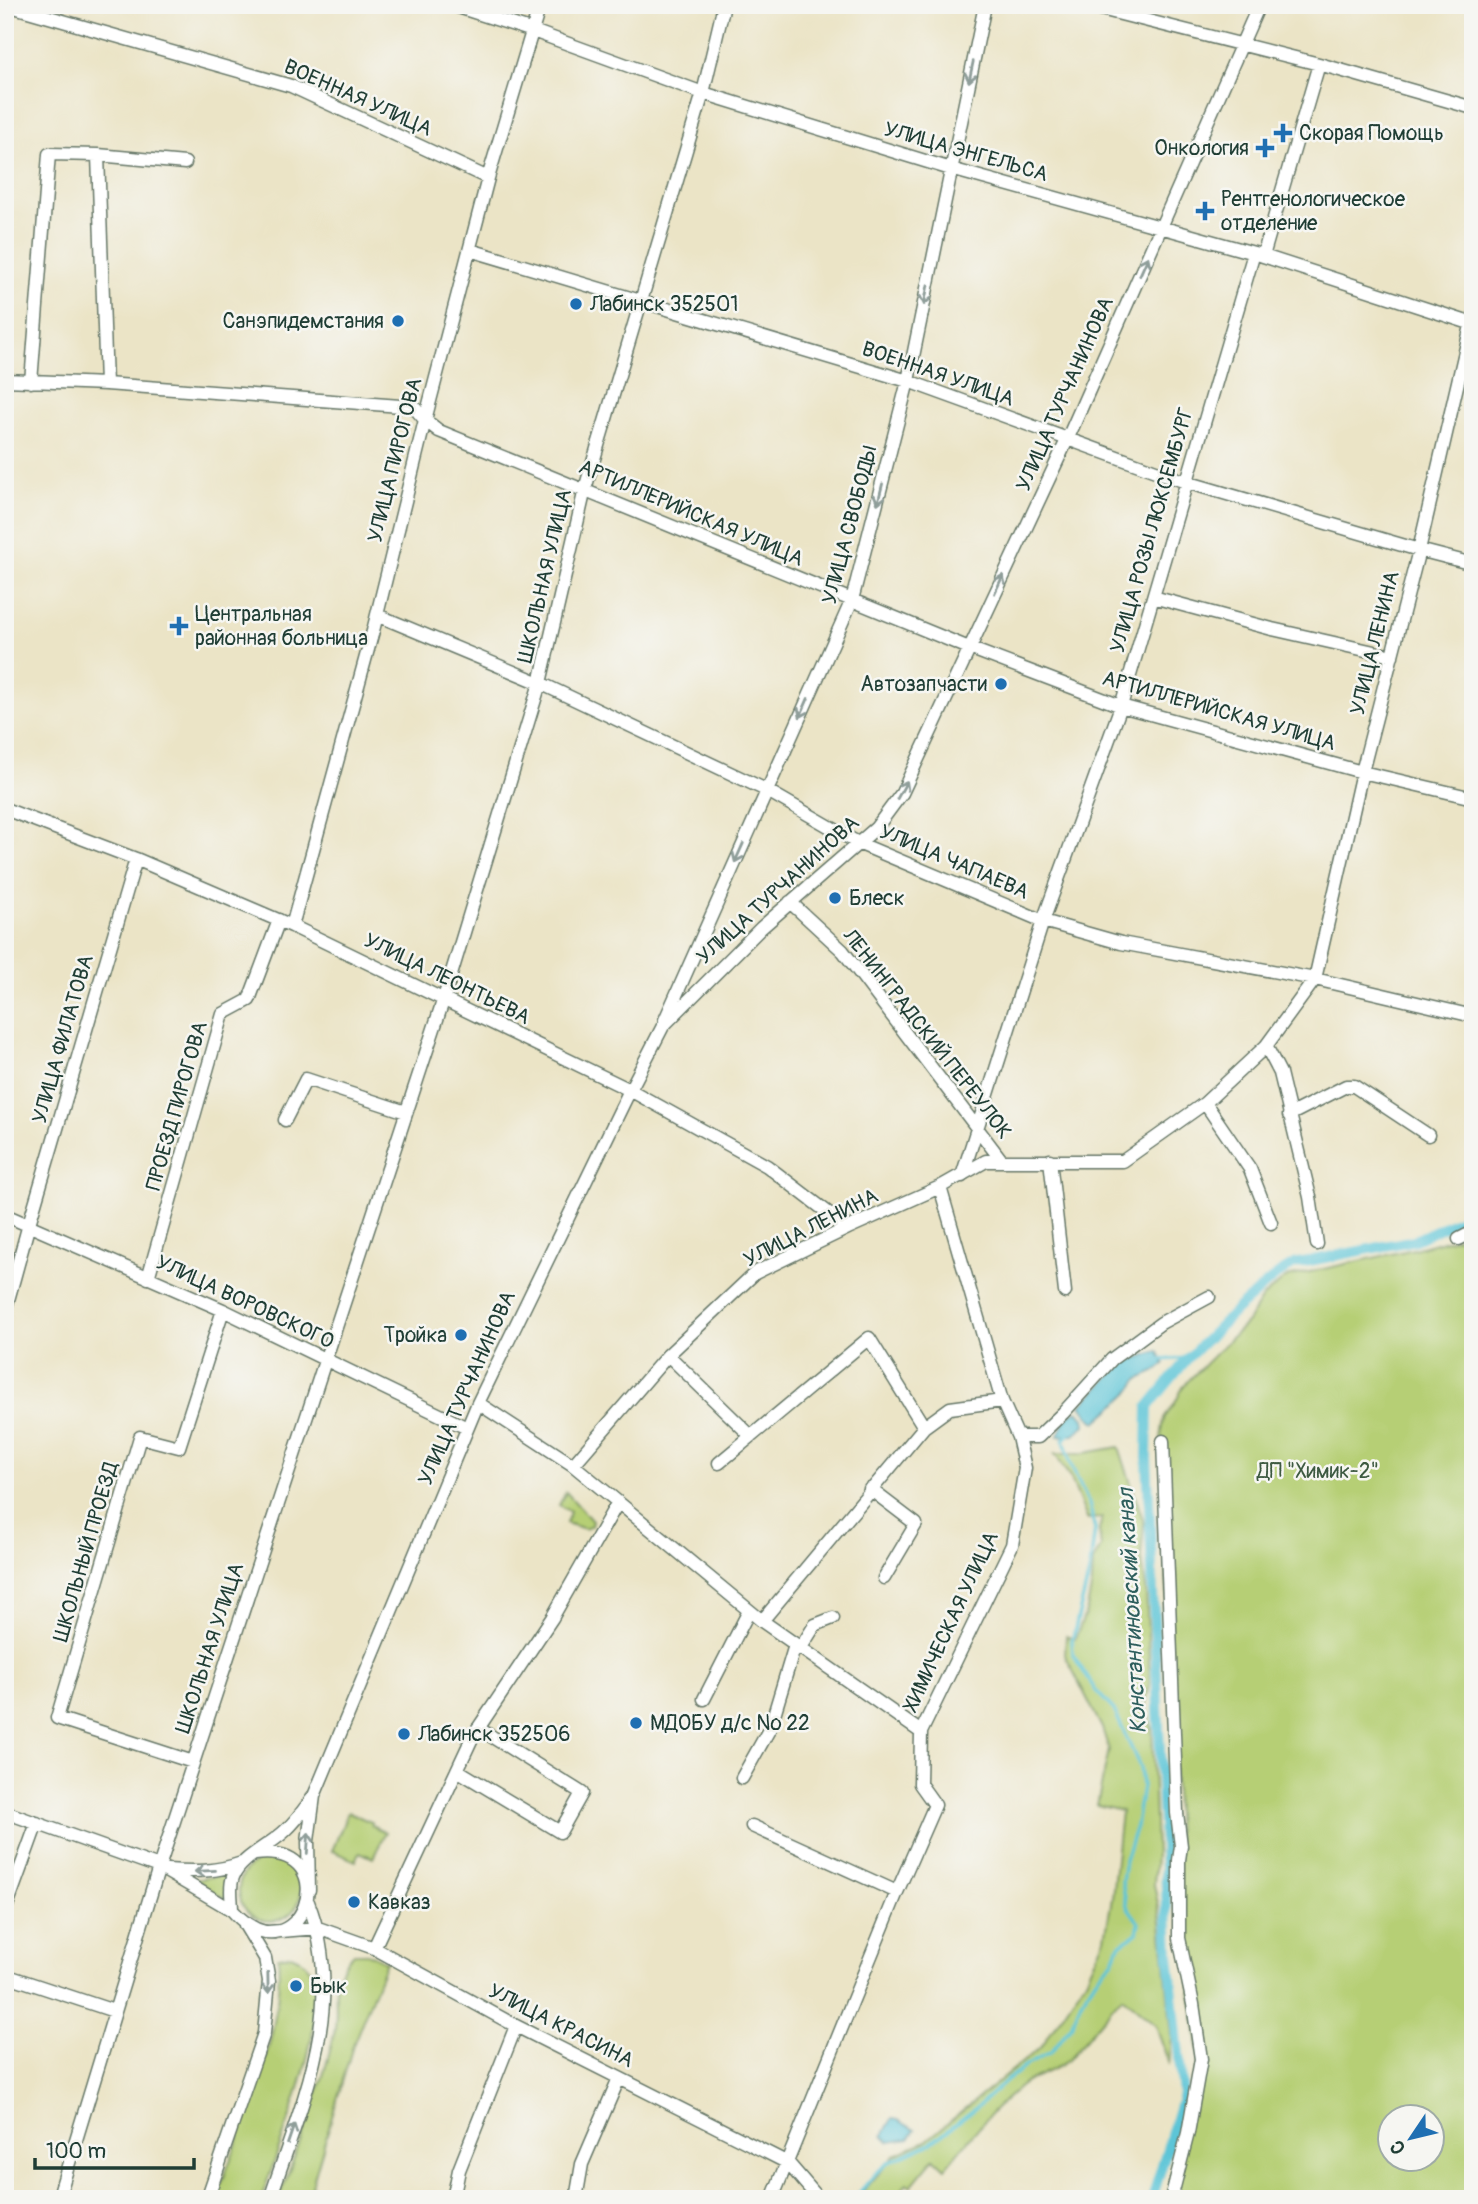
<svg xmlns="http://www.w3.org/2000/svg" width="1478" height="2204" viewBox="0 0 1478 2204" font-family="Pangolin,sans-serif">
<rect width="100%" height="100%" fill="#f6f6f2"/>
<filter id="ink" filterUnits="userSpaceOnUse"><feTurbulence type="fractalNoise" baseFrequency=".0143" numOctaves="2"/><feDisplacementMap in="SourceGraphic" scale="14" xChannelSelector="R" yChannelSelector="G"/><feConvolveMatrix kernelMatrix="1 2 1 2 8 2 1 2 1" color-interpolation-filters="sRGB"/></filter>
<filter id="wash" filterUnits="userSpaceOnUse"><feTurbulence type="fractalNoise" baseFrequency=".00686" numOctaves="4" result="noise"/><feDisplacementMap in="SourceGraphic" scale="28" xChannelSelector="R" yChannelSelector="G"/><feGaussianBlur stdDeviation="1.57" result="paint"/><feColorMatrix in="noise" values="0 0 0 0 0 0 0 0 0 0 0 0 0 0 0 0 0 1.4 0 .05"/><feComposite in="paint" operator="in"/></filter>
<g filter="url(#wash)">
<rect width="100%" height="100%" fill="#ebe4c6"/>
<path fill="#b6cf75" stroke="#6a8654" stroke-width="2" fill-rule="evenodd" d="M1473 1230V2199H1167L1199 2058 1179 1890 1161 1438 1164 1419 1175 1403 1184 1385 1247 1322 1262 1298 1287 1277 1414 1249 1458 1237ZM1390 2116H1432V2158H1390Z
M1119 1447 1144 1523 1141 1555 1146 1588 1150 1684 1145 1706 1152 1728 1156 1855 1154 1885 1160 1913 1172 2037 1169 2065 1156 2025 1122 1996 1069 2059C1055 2072 1036 2074 1021 2086 992 2109 969 2139 945 2168L934 2158 911 2186 907 2183 893 2199H862L859 2196 895 2155 926 2141 1042 2046 1086 1979 1105 1938 1112 1898 1121 1811 1097 1805 1109 1750 1102 1728 1065 1655 1066 1636 1075 1639 1087 1609 1092 1583 1093 1561 1101 1547 1099 1530 1102 1518 1087 1519 1071 1479 1055 1454H1079Z
M566 1492 592 1521 591 1526 585 1529 566 1523 570 1512 559 1505Z
M348 1812 371 1822V1825L386 1832 373 1858 360 1852 356 1861 332 1851Z
M239 1890a31 31 0 1 1 62 0a31 31 0 1 1-62 0Z
M232 1873 227 1900 195 1880Z
M354 1953H367L386 1962 353 2045 308 2199H279C298 2145 322 2090 334 2034 341 2000 325 1981 354 1953Z
M291 1955C298 1958 303 1960 308 1967 336 2011 277 2151 261 2199H216C242 2125 285 2035 278 1957Z"/>
<path fill="#5bc5d7" stroke="#3d8186" stroke-width="2" d="M1158 1351 1165 1364 1155 1372 1139 1379 1128 1394 1096 1422 1092 1420 1081 1405 1123 1363Z
M1078 1411 1084 1418 1085 1425 1074 1435 1058 1436C1062 1425 1066 1414 1078 1411Z
M892 2119 898 2120 915 2130 909 2139 890 2142 883 2135Z"/>
<g fill="none" stroke-linecap="round" stroke-linejoin="round">
<path stroke="#5bc5d7" stroke-width="3.5" d="M1159 1360 1188 1358
M854 2199 876 2173 889 2162 931 2143 975 2109 1008 2079 1027 2065 1051 2052 1071 2026 1081 2002 1096 1978 1113 1960 1119 1945 1137 1933 1139 1923 1127 1906 1122 1882 1125 1860 1136 1826 1142 1786 1140 1767 1114 1710 1096 1691 1073 1655 1072 1641 1089 1574 1095 1529 1089 1504 1071 1465 1064 1440 1070 1433"/>
<path stroke="#5bc5d7" stroke-width="10" d="M1152 2199 1183 2095 1169 1955 1147 1458 1148 1407 1188 1358 1236 1310 1278 1274 1294 1264 1415 1240 1473 1213"/>
</g>
</g>
<g filter="url(#ink)">
<g fill="none" stroke-linecap="round" stroke-linejoin="round">
<defs>
<path id="minor" d="M7 5 291 86 488 178
M452 5 533 31 703 93 951 169 1254 253 1473 324
M1085 5 1319 64 1473 108
M98 155 185 163
M470 250 908 381 1186 482 1419 550 1473 564
M1263 256 1319 64
M5 380 106 384 414 407 425 420 439 431 969 648 1121 706 1362 772 1473 798
M31 382 49 154 98 155 106 384
M1153 597 1272 629 1392 656
M377 615 540 683 766 790 858 843 1043 921 1121 943 1315 979 1473 1016
M5 809 136 859 292 926 630 1090 767 1166 848 1228
M790 902 843 951 1002 1161
M292 926 373 631 425 420 488 178 540 5
M665 1020 852 600 908 381 985 5
M1266 1046 1280 1073 1310 1197 1317 1244
M1205 1103 1250 1169 1271 1223
M1289 1115 1346 1086H1354L1428 1135
M285 1120 306 1079 406 1112
M1050 1160 1065 1292
M962 1176 1043 921 1121 706 1254 253
M940 1187 1002 1401 1018 1437
M5 1215 223 1310 467 1428
M1459 1239 1473 1232
M148 1278 223 1014 249 1000 279 920
M5 1311 29 1224 136 859
M668 1355 751 1436
M478 1403 573 1465 762 1621 921 1732
M1163 1441 1177 1813 1181 1846 1179 1860V1938L1193 2004 1201 2059 1188 2133 1171 2199
M719 1463 869 1338 924 1427
M573 1465 668 1355 755 1273 848 1228 940 1187 986 1161H1123L1205 1103 1266 1046 1315 979 1362 772 1419 550 1473 317
M870 1489 916 1524 884 1578
M762 1621 924 1427 950 1408 1002 1401
M800 1649 815 1625 833 1618
M704 1699 749 1611
M193 1762 57 1718 140 1437 179 1447 223 1310
M457 1770 560 1832 582 1793 478 1728
M742 1778 770 1728 795 1645
M5 1812 159 1867 232 1910
M752 1826 897 1892
M255 1854C351 1842 299 1986 232 1910 232 1899 229 1887 233 1877 240 1858 271 1845 286 1830 297 1820 305 1808 314 1796
M167 1870C194 1872 217 1872 242 1863
M309 1890 308 1841 314 1796 478 1403 630 1090 663 1026 761 928 876 828 902 793 1067 440 1259 5
M5 1911 37 1823
M268 1932 318 1928 374 1948 516 2026 788 2163 819 2199
M374 1948 473 1736 552 1618 618 1502
M5 1975 114 2011
M58 2199 159 1867 444 998 540 683 585 489 703 93 724 5
M207 2199 264 2033 269 1981 265 1958 245 1925
M270 2199C302 2102 348 2004 308 1902
M453 2199 459 2170 516 2026
M576 2199 582 2164 619 2078
M772 2199 897 1892 935 1805 920 1784 921 1732 1012 1545 1025 1468 1018 1437H1038L1063 1413 1112 1359 1161 1323 1209 1297"/>
</defs>
<use href="#minor" stroke="#667767" stroke-width="15"/>
<use href="#minor" stroke="#fff" stroke-width="12"/>
</g>
<defs><path id="oneway-shaft" d="M-6 0H5M1.5-3L5.5 0L1.5 3" fill="none" stroke-width="1.6" stroke-linecap="round" stroke-linejoin="round" transform="scale(1.75)"/></defs>
<g stroke="#8f9e9a">
<use href="#oneway-shaft" transform="translate(971 72) rotate(102)"/>
<use href="#oneway-shaft" transform="translate(1144 266) rotate(-66)"/>
<use href="#oneway-shaft" transform="translate(926 295) rotate(101)"/>
<use href="#oneway-shaft" transform="translate(880 494) rotate(104)"/>
<use href="#oneway-shaft" transform="translate(999 584) rotate(-65)"/>
<use href="#oneway-shaft" transform="translate(804 708) rotate(114)"/>
<use href="#oneway-shaft" transform="translate(902 790) rotate(-61)"/>
<use href="#oneway-shaft" transform="translate(739 853) rotate(114)"/>
<use href="#oneway-shaft" transform="translate(308 1843) rotate(-86)"/>
<use href="#oneway-shaft" transform="translate(205 1871) rotate(177)"/>
<use href="#oneway-shaft" transform="translate(268 1983) rotate(89)"/>
<use href="#oneway-shaft" transform="translate(291 2134) rotate(-71)"/>
</g>
</g>
<g fill="#1f6fb2" stroke="#f6f6f2" stroke-width="2.5">
<path d="M1279.5 122.5h7v7h7v7h-7v7h-7v-7h-7v-7h7z"/>
<path d="M1261.5 137.5h7v7h7v7h-7v7h-7v-7h-7v-7h7z"/>
<path d="M1201.5 200.5h7v7h7v7h-7v7h-7v-7h-7v-7h7z"/>
<circle cx="576" cy="304" r="7"/>
<circle cx="398" cy="321" r="7"/>
<path d="M175.5 615.5h7v7h7v7h-7v7h-7v-7h-7v-7h7z"/>
<circle cx="1001" cy="684" r="7"/>
<circle cx="835" cy="898" r="7"/>
<circle cx="461" cy="1335" r="7"/>
<circle cx="636" cy="1723" r="7"/>
<circle cx="404" cy="1734" r="7"/>
<circle cx="354" cy="1902" r="7"/>
<circle cx="296" cy="1986" r="7"/>
</g>
<g text-anchor="middle" dominant-baseline="central" stroke-width="5" stroke-linejoin="round" paint-order="stroke">
<g font-size="21" fill="#1f3d34" stroke="#f6f6f2">
<text transform="translate(358 98) rotate(24)">ВОЕННАЯ УЛИЦА</text>
<text transform="translate(966 152) rotate(16)">УЛИЦА ЭНГЕЛЬСА</text>
<text transform="translate(938 374) rotate(19)">ВОЕННАЯ УЛИЦА</text>
<text transform="translate(1065 394) rotate(-66)">УЛИЦА ТУРЧАНИНОВА</text>
<text transform="translate(395 460) rotate(-76)">УЛИЦА ПИРОГОВА</text>
<text transform="translate(691 513) rotate(23)">АРТИЛЛЕРИЙСКАЯ УЛИЦА</text>
<text transform="translate(850 525) rotate(-75)">УЛИЦА СВОБОДЫ</text>
<text transform="translate(1152 530) rotate(-74)">УЛИЦА РОЗЫ ЛЮКСЕМБУРГ</text>
<text transform="translate(545 576) rotate(-77)">ШКОЛЬНАЯ УЛИЦА</text>
<text transform="translate(1375 643) rotate(-76)">УЛИЦА ЛЕНИНА</text>
<text transform="translate(1219 711) rotate(16)">АРТИЛЛЕРИЙСКАЯ УЛИЦА</text>
<text transform="translate(954 862) rotate(23)">УЛИЦА ЧАПАЕВА</text>
<text transform="translate(778 890) rotate(-42)">УЛИЦА ТУРЧАНИНОВА</text>
<text transform="translate(447 979) rotate(26)">УЛИЦА ЛЕОНТЬЕВА</text>
<text transform="translate(927 1034) rotate(52)">ЛЕНИНГРАДСКИЙ ПЕРЕУЛОК</text>
<text transform="translate(63 1039) rotate(-74)">УЛИЦА ФИЛАТОВА</text>
<text transform="translate(177 1106) rotate(-74)">ПРОЕЗД ПИРОГОВА</text>
<text transform="translate(811 1228) rotate(-27)">УЛИЦА ЛЕНИНА</text>
<text transform="translate(245 1302) rotate(25)">УЛИЦА ВОРОВСКОГО</text>
<text transform="translate(467 1388) rotate(-66)">УЛИЦА ТУРЧАНИНОВА</text>
<text transform="translate(86 1552) rotate(-74)">ШКОЛЬНЫЙ ПРОЕЗД</text>
<text transform="translate(951 1622) rotate(-65)">ХИМИЧЕСКАЯ УЛИЦА</text>
<text transform="translate(210 1648) rotate(-72)">ШКОЛЬНАЯ УЛИЦА</text>
<text transform="translate(561 2026) rotate(27)">УЛИЦА КРАСИНА</text>
</g>
<g font-size="21" fill="#1f3d34" stroke="#f6f6f2" text-anchor="start">
<text x="1299" y="133">Скорая Помощь</text>
<text x="1249" y="148" text-anchor="end">Онкология</text>
<text x="1221" y="199">Рентгенологическое<tspan x="1221" dy="24">отделение</tspan></text>
<text x="590" y="304">Лабинск 352501</text>
<text x="384" y="321" text-anchor="end">Санэпидемстания</text>
<text x="195" y="614">Центральная<tspan x="195" dy="24">районная больница</tspan></text>
<text x="987" y="684" text-anchor="end">Автозапчасти</text>
<text x="849" y="898">Блеск</text>
<text x="447" y="1335" text-anchor="end">Тройка</text>
<text x="650" y="1723">МДОБУ д/с № 22</text>
<text x="418" y="1734">Лабинск 352506</text>
<text x="368" y="1902">Кавказ</text>
<text x="310" y="1986">Бык</text>
</g>
<g font-size="21" fill="#3d5a41" stroke="#f6f6f2">
<text x="1318" y="1471">ДП "Химик-2"</text>
</g>
<g font-size="23" font-style="italic" fill="#2e5f5d" stroke="#f6f6f2">
<text transform="translate(1132 1611) rotate(-93)">Константиновский канал</text>
</g>
</g>
<rect width="1478" height="2204" fill="none" stroke="#f6f6f2" stroke-width="28"/>
<g transform="translate(1411 2138) rotate(235)"><circle r="33" fill="#f6f6f2" stroke="#a0aca6" stroke-width="2"/>
<path d="M0-5L12 26L0 18L-12 26Z" fill="#1f6fb2"/>
<text y="-10" font-size="19" font-weight="bold" text-anchor="middle" fill="#1f3d34">С</text>
</g>
<path d="M35 2158v10h159v-10" fill="none" stroke="#1f3d34" stroke-width="3.5"/>
<text x="46" y="2158" font-size="21" fill="#1f3d34" stroke="#f6f6f2" stroke-width="5" paint-order="stroke">100 m</text>
</svg>
